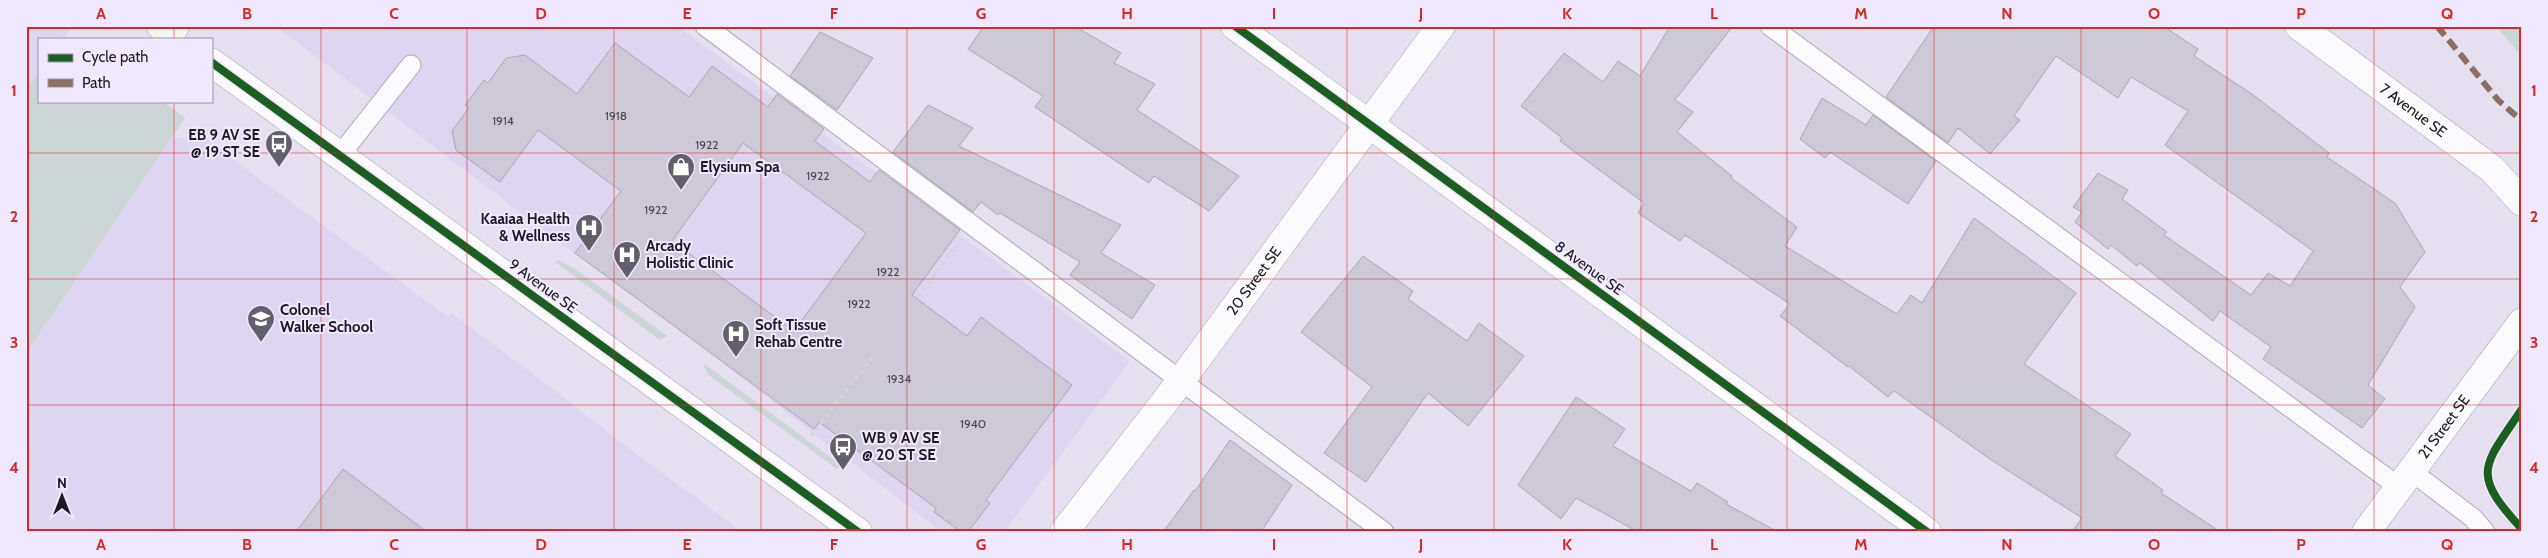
<svg xmlns="http://www.w3.org/2000/svg" width="2548" height="558" viewBox="0 0 2548 558" font-family="Cabin,sans-serif">
<rect width="100%" height="100%" fill="#e5dff0"/>
<path fill="#ded5f0" d="M26 26H72L63 39H39V72L26 90Z
M276 26H677L1130 361 1004 532H942L670 323 575 254Z
M172 138 205 139 448 317 451 313 545 383 632 451 743 532H26V353Z"/>
<path fill="#cdd6d6" d="M2496 26H2522V57Z
M39 72V101H162L185 118 26 353V90Z
M557 260 574 268 667 336 660 340 555 262Z
M703 363 841 465 837 469 707 374Z"/>
<path fill="#cec9d7" stroke="#aca7b4" fill-rule="evenodd" d="M984 26H1074L1121 53 1114 63 1155 84 1137 110 1239 176 1209 211 1154 176 1149 183 1035 107 1043 96 968 49Z
M1670 26H1733L1675 100 1693 112 1677 132 1732 176 1731 178 1797 227 1785 246 1897 314 1911 295 1922 303 1974 218 2076 293 2024 364 2131 434 2115 456 2163 490 2161 493 2221 532H2072L2082 518 1990 459 1894 391 1888 397 1849 366 1848 367 1780 316 1790 304 1685 235 1680 241 1638 213 1644 203 1560 141 1562 138 1521 106 1564 53 1603 82 1618 61 1640 76Z
M1934 26H2163L2198 49 2194 56 2252 94 2329 153 2327 157 2395 203 2425 252 2400 287 2415 307 2368 385 2385 399 2362 428 2263 359 2271 347 2220 311 2213 321 2140 263 2137 266 2111 245 2108 249 2075 222 2082 212 2073 207 2098 173 2128 190 2122 199 2167 232 2164 235 2251 295 2268 273 2290 286 2313 251 2165 145 2188 111 2131 77 2118 98 2056 56 2014 116 2020 120 1990 154 1958 128 1948 143 1886 97Z
M820 32 873 58 837 110 790 76Z
M615 43 689 97 712 66 768 107 777 94 824 129 815 141 870 182 879 170 960 230 912 295 967 336 981 317 1072 385 986 500 990 503 968 532H961L934 512 936 508 819 422 814 429 575 253 621 191 538 130 500 182 456 150 452 131 469 108 465 105 484 80 488 83 506 58 525 55 577 94ZM743 143 866 233 794 331 672 241Z
M1822 98 1866 125 1873 115 1936 161 1908 204 1830 152 1825 158 1800 139Z
M928 105 973 128 959 146 1121 225 1101 253 1155 285 1132 319 1070 275 1080 262 1000 213 998 215 981 202 973 212 893 152Z
M1363 256 1413 291 1408 299 1467 341 1479 323 1524 356 1468 426 1428 393 1366 482 1324 453 1372 387 1301 332Z
M1576 397 1625 429 1613 446 1691 491 1697 483 1728 502 1726 504 1778 532H1638L1576 498 1561 519 1518 485Z
M1230 440 1292 485 1261 532H1163L1194 490 1195 491Z
M343 469 427 532H296Z"/>
<g fill="none" stroke-linecap="round" stroke-linejoin="round">
<defs>
<path id="service" d="M705 26 1384 532
M1770 26 2399 487
M340 155 411 65
M2411 471 2473 518 2485 532"/>
<g id="minor">
<path d="M1235 26 1927 532"/>
<path id="s1" d="M2299 26 2492 169 2522 202"/>
<path d="M211 62 858 532"/>
<path id="s2" d="M1064 532 1180 382 1441 26"/>
<path id="s3" d="M2366 532 2522 322"/>
</g>
<path id="secondary" d="M161 26 171 33 175 26"/>
</defs>
<use href="#service" stroke="#ada9b5" stroke-width="21"/>
<use href="#minor" stroke="#ada9b5" stroke-width="29"/>
<use href="#secondary" stroke="#ada9b5" stroke-width="29"/>
<path stroke="#d5d4d8" stroke-width="3" stroke-dasharray="4 4" stroke-linecap="butt" d="M918 297 954 249
M811 436 873 356"/>
<use href="#service" stroke="#fbfafd" stroke-width="19"/>
<use href="#minor" stroke="#fbfafd" stroke-width="28"/>
<use href="#secondary" stroke="#f6f3f3" stroke-width="28"/>
<path stroke="#8d6e63" stroke-width="6" stroke-dasharray="12 6" stroke-linecap="butt" d="M2437 26 2498 100 2522 121"/>
<defs>
<path id="cycleway" d="M1235 26 1927 532
M211 62 858 532
M2522 409C2483 467 2470 473 2522 529"/>
</defs>
<use href="#cycleway" stroke="#efe8ff" stroke-width="11"/>
<use href="#cycleway" stroke="#1b5e20" stroke-width="8"/>
</g>
<path fill="none" stroke="#d62828" stroke-width="1" stroke-opacity="0.55" d="M174 26V39M321 26V532M467 26V532M614 26V532M761 26V532M907 26V532M1054 26V532M1201 26V532M1347 26V532M1494 26V532M1641 26V532M1787 26V532M1934 26V532M2081 26V532M2227 26V532M2374 26V532M174 101V532M26 153H2522M26 279H2522M26 405H2522"/>
<defs>
<symbol id="bus-pin" viewBox="-11 -11 22 30"><path d="M0 17L-7.5 6A9.5 9.5 0 1 1 7.5 6Z" fill="#625e6a" stroke="#efe8ff"/><path d="M-5-6H5V4H4V6H2V4H-2V6H-4V4H-5ZM-3.5-4V0h7V-4ZM-3.5 1.2v1.5H-2V1.2ZM2 1.2v1.5H3.5V1.2Z" fill="#fff"/></symbol>
<symbol id="shop-pin" viewBox="-11 -11 22 30"><path d="M0 17L-7.5 6A9.5 9.5 0 1 1 7.5 6Z" fill="#625e6a" stroke="#efe8ff"/><path d="M-5-2.5h2.3a2.7 3.5 0 0 1 5.4 0H5L5.5 6h-11ZM-1.5-2.5h3a1.5 2.3 0 0 0-3 0Z" fill="#fff"/></symbol>
<symbol id="hospital-pin" viewBox="-11 -11 22 30"><path d="M0 17L-7.5 6A9.5 9.5 0 1 1 7.5 6Z" fill="#625e6a" stroke="#efe8ff"/><path d="M-5-5h3v3.5h4V-5h3V5h-3V1.5h-4V5h-3Z" fill="#fff"/></symbol>
<symbol id="school-pin" viewBox="-11 -11 22 30"><path d="M0 17L-7.5 6A9.5 9.5 0 1 1 7.5 6Z" fill="#625e6a" stroke="#efe8ff"/><path d="M0-5L7-2L0 1L-7-2ZM-4 1L0 2.5L4 1V4Q0 6-4 4Z" fill="#fff"/></symbol>
</defs>
<g fill-rule="evenodd">
<use href="#bus-pin" x="263" y="128" width="32" height="43"/>
<use href="#shop-pin" x="665" y="151" width="32" height="43"/>
<use href="#hospital-pin" x="573" y="212" width="32" height="43"/>
<use href="#hospital-pin" x="611" y="239" width="32" height="43"/>
<use href="#school-pin" x="245" y="303" width="32" height="43"/>
<use href="#hospital-pin" x="720" y="318" width="32" height="43"/>
<use href="#bus-pin" x="827" y="431" width="32" height="43"/>
</g>
<g text-anchor="middle" dominant-baseline="central" stroke-width="4" stroke-linejoin="round" paint-order="stroke">
<g font-size="12" fill="#48444f">
<text x="616" y="115">1918</text>
<text x="503" y="120">1914</text>
<text x="707" y="144">1922</text>
<text x="818" y="175">1922</text>
<text x="656" y="209">1922</text>
<text x="888" y="271">1922</text>
<text x="859" y="303">1922</text>
<text x="899" y="378">1934</text>
<text x="973" y="423">1940</text>
</g>
<g font-size="15" fill="#1c1822" stroke="#efe8ff">
<text stroke="none"><textPath href="#s1" startOffset="142">7 Avenue SE</textPath></text>
<text transform="translate(1589 268) rotate(36)">8 Avenue SE</text>
<text stroke="none"><textPath href="#s2" startOffset="315">20 Street SE</textPath></text>
<text transform="translate(543 286) rotate(36)">9 Avenue SE</text>
<text stroke="none"><textPath href="#s3" startOffset="131">21 Street SE</textPath></text>
</g>
<g font-size="15" font-weight="bold" fill="#1c1822" stroke="#efe8ff" text-anchor="start">
<text x="260" y="135" text-anchor="end">EB 9 AV SE<tspan x="260" dy="17">@ 19 ST SE</tspan></text>
<text x="700" y="167">Elysium Spa</text>
<text x="570" y="219" text-anchor="end">Kaaiaa Health<tspan x="570" dy="17">&amp; Wellness</tspan></text>
<text x="646" y="246">Arcady<tspan x="646" dy="17">Holistic Clinic</tspan></text>
<text x="280" y="310">Colonel<tspan x="280" dy="17">Walker School</tspan></text>
<text x="755" y="325">Soft Tissue<tspan x="755" dy="17">Rehab Centre</tspan></text>
<text x="862" y="438">WB 9 AV SE<tspan x="862" dy="17">@ 20 ST SE</tspan></text>
</g>
</g>
<rect width="2548" height="558" fill="none" stroke="#efe8ff" stroke-width="55"/>
<rect x="38" y="38" width="175" height="65" fill="#efe8ff" stroke="#9b95a7"/>
<rect x="48" y="54" width="25" height="8" fill="#1b5e20" stroke="#9b95a7"/>
<text x="82" y="62" font-size="15" fill="#1c1822">Cycle path</text>
<rect x="48" y="79" width="25" height="8" fill="#8d6e63" stroke="#9b95a7"/>
<text x="82" y="88" font-size="15" fill="#1c1822">Path</text>
<g transform="translate(62 496)" stroke="#efe8ff" stroke-width="4" paint-order="stroke">
<path d="M0-4L9 19L0 12L-9 19Z" fill="#1c1822"/>
<text y="-8" font-size="14" font-weight="bold" text-anchor="middle" fill="#1c1822">N</text>
</g>
<rect x="28" y="28" width="2492" height="502" fill="none" stroke="#d62828" stroke-width="2"/>
<g font-size="16" text-anchor="middle" font-weight="bold" fill="#d62828">
<text x="101" y="19">A</text>
<text x="247" y="19">B</text>
<text x="394" y="19">C</text>
<text x="541" y="19">D</text>
<text x="687" y="19">E</text>
<text x="834" y="19">F</text>
<text x="981" y="19">G</text>
<text x="1127" y="19">H</text>
<text x="1274" y="19">I</text>
<text x="1421" y="19">J</text>
<text x="1567" y="19">K</text>
<text x="1714" y="19">L</text>
<text x="1861" y="19">M</text>
<text x="2007" y="19">N</text>
<text x="2154" y="19">O</text>
<text x="2301" y="19">P</text>
<text x="2447" y="19">Q</text>
<text x="14" y="96">1</text>
<text x="2534" y="96">1</text>
<text x="14" y="222">2</text>
<text x="2534" y="222">2</text>
<text x="14" y="348">3</text>
<text x="2534" y="348">3</text>
<text x="14" y="473">4</text>
<text x="2534" y="473">4</text>
<text x="101" y="550">A</text>
<text x="247" y="550">B</text>
<text x="394" y="550">C</text>
<text x="541" y="550">D</text>
<text x="687" y="550">E</text>
<text x="834" y="550">F</text>
<text x="981" y="550">G</text>
<text x="1127" y="550">H</text>
<text x="1274" y="550">I</text>
<text x="1421" y="550">J</text>
<text x="1567" y="550">K</text>
<text x="1714" y="550">L</text>
<text x="1861" y="550">M</text>
<text x="2007" y="550">N</text>
<text x="2154" y="550">O</text>
<text x="2301" y="550">P</text>
<text x="2447" y="550">Q</text>
</g>
</svg>
